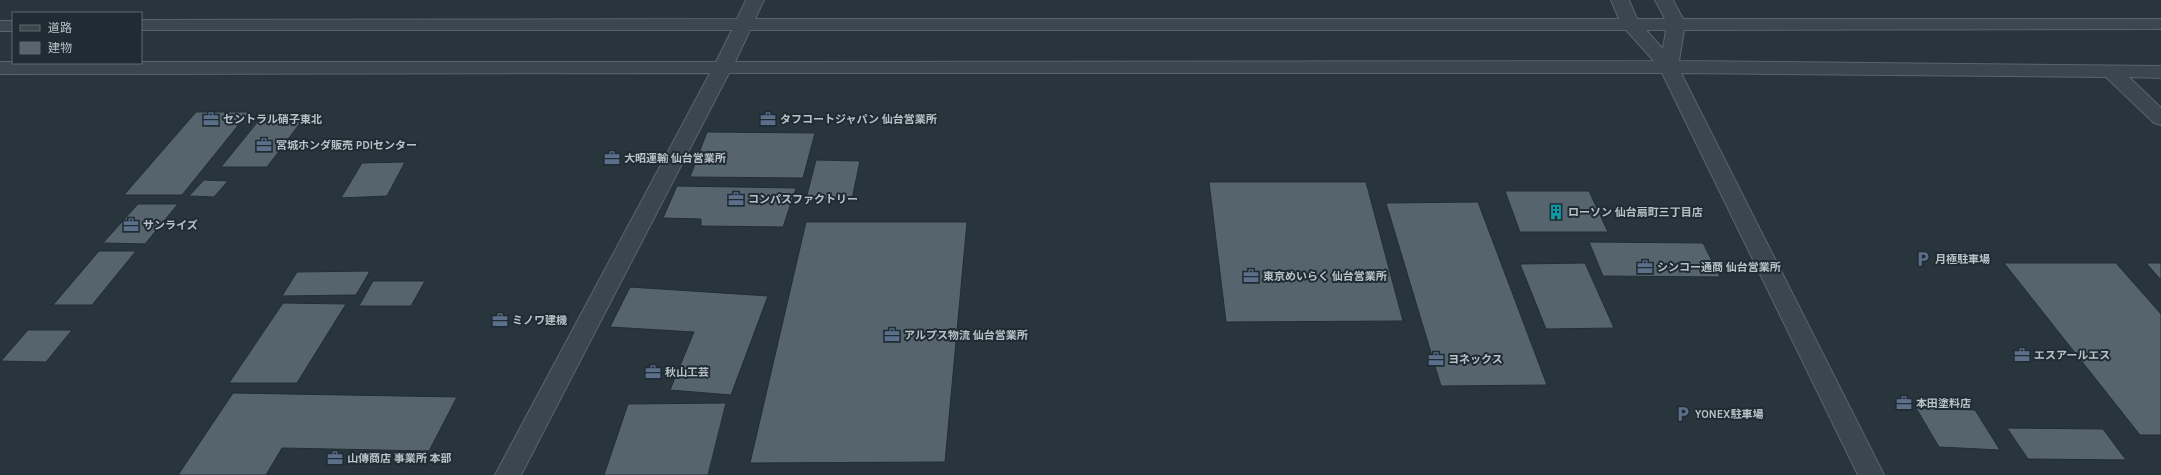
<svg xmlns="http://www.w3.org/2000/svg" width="2161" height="475" viewBox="0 0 2161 475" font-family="Karla,'Noto Sans JP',sans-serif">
<rect width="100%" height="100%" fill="#28353d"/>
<path fill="#56646d" stroke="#222e35" d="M196 112H249L182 195H124Z
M264 114H307L267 167H221Z
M707 132 815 133 803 178 690 177Z
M816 160 860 161 852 199H806Z
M405 162 387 196 341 198 362 163Z
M204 180 228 181 214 197 189 196Z
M1209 182H1366L1403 321 1226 322Z
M677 186 796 188 783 227 701 226V219L663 218Z
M1505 191H1589L1608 232H1520Z
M1478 202 1547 385 1441 386 1386 203Z
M138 204H178L145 244 103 243Z
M806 222H967L945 462 750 463Z
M1589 242 1703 243 1720 277 1603 276Z
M99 251H136L92 305H53Z
M1585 263 1614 328 1546 329 1520 264Z
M2004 263H2116L2161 314V435H2140Z
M2146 263H2161V280Z
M370 271 356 295 282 296 297 272Z
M373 281H425L411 306H359Z
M630 287 768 296 731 395 670 390 694 332 610 327Z
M283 303 346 304 297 383H229Z
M28 330H72L46 362 1 361Z
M233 393 457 397 429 451 282 448 266 475H178Z
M726 403 708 475H604L628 404Z
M1916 408 1975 410 2000 450 1939 447Z
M2007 428 2103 429 2126 460 2028 459Z"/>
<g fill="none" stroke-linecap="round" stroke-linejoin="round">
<defs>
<path id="minor" d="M746 0H764L755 19H1619L1611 0H1629L1637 19H1665L1655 0H1673L1683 19H2161V29L1684 30 1679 61 2161 66V78L2129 77 2161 108V125L2154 123 2106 77 1681 73 1884 475H1858L1662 73H729L521 475H495L710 73 0 74V62H716L732 30H141V20L737 19ZM750 30H1626L1654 61 735 62ZM1646 30H1666L1663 49Z
M0 21H13V31H0Z"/>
</defs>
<use href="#minor" stroke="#59646b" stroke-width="2"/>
<use href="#minor" fill="#3c464e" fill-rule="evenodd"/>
</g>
<defs>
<symbol id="office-bare" viewBox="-9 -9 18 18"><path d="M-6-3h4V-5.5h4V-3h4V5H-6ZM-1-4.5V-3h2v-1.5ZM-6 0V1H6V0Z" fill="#5c6f8a" stroke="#202c33" stroke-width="2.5" paint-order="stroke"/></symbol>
<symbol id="building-bare" viewBox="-9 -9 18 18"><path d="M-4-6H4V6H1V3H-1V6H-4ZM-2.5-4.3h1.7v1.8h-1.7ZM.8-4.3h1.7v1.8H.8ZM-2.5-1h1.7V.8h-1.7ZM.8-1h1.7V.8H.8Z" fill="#0f9aa8" stroke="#202c33" stroke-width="2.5" paint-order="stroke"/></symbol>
<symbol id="parking-bare" viewBox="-9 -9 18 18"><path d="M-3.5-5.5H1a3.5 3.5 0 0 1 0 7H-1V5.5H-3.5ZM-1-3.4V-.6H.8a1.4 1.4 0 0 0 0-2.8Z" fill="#5c6f8a" stroke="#202c33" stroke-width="2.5" paint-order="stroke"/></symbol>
</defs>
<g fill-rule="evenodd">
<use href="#office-bare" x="200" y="108" width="22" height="22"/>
<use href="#office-bare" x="757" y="108" width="22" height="22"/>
<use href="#office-bare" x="253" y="134" width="22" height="22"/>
<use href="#office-bare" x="601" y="147" width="22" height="22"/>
<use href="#office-bare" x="725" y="188" width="22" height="22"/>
<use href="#building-bare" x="1545" y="201" width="22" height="22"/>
<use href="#office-bare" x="120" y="214" width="22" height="22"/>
<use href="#parking-bare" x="1912" y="248" width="22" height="22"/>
<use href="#office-bare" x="1634" y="256" width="22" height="22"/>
<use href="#office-bare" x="1240" y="265" width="22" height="22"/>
<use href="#office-bare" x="489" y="309" width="22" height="22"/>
<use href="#office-bare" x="881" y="324" width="22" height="22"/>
<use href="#office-bare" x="2011" y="344" width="22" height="22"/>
<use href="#office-bare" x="1425" y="348" width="22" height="22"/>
<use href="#office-bare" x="642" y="361" width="22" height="22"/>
<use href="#office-bare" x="1893" y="392" width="22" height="22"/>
<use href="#parking-bare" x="1672" y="403" width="22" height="22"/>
<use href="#office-bare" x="324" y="447" width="22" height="22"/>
</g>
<g text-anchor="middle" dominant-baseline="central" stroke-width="4" stroke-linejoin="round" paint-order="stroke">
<g font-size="11" font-weight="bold" fill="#b8c1c8" stroke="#202c33" text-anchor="start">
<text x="223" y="119">セントラル硝子東北</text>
<text x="780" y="119">タフコートジャパン 仙台営業所</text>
<text x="276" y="145">宮城ホンダ販売 PDIセンター</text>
<text x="624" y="158">大昭運輸 仙台営業所</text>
<text x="748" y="199">コンパスファクトリー</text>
<text x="1568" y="212">ローソン 仙台扇町三丁目店</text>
<text x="143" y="225">サンライズ</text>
<text x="1935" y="259">月極駐車場</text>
<text x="1657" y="267">シンコー通商 仙台営業所</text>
<text x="1263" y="276">東京めいらく 仙台営業所</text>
<text x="512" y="320">ミノワ建機</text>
<text x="904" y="335">アルプス物流 仙台営業所</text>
<text x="2034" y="355">エスアールエス</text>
<text x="1448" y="359">ヨネックス</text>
<text x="665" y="372">秋山工芸</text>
<text x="1916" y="403">本田塗料店</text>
<text x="1695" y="414">YONEX駐車場</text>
<text x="347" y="458">山傳商店 事業所 本部</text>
</g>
</g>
<rect x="12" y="12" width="130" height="52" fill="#202c33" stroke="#5d686f"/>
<rect x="20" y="25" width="20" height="6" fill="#3c464e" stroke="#5d686f"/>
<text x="48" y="32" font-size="12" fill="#b8c1c8">道路</text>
<rect x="20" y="42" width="20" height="12" fill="#56646d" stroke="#5d686f"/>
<text x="48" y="52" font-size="12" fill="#b8c1c8">建物</text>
</svg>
